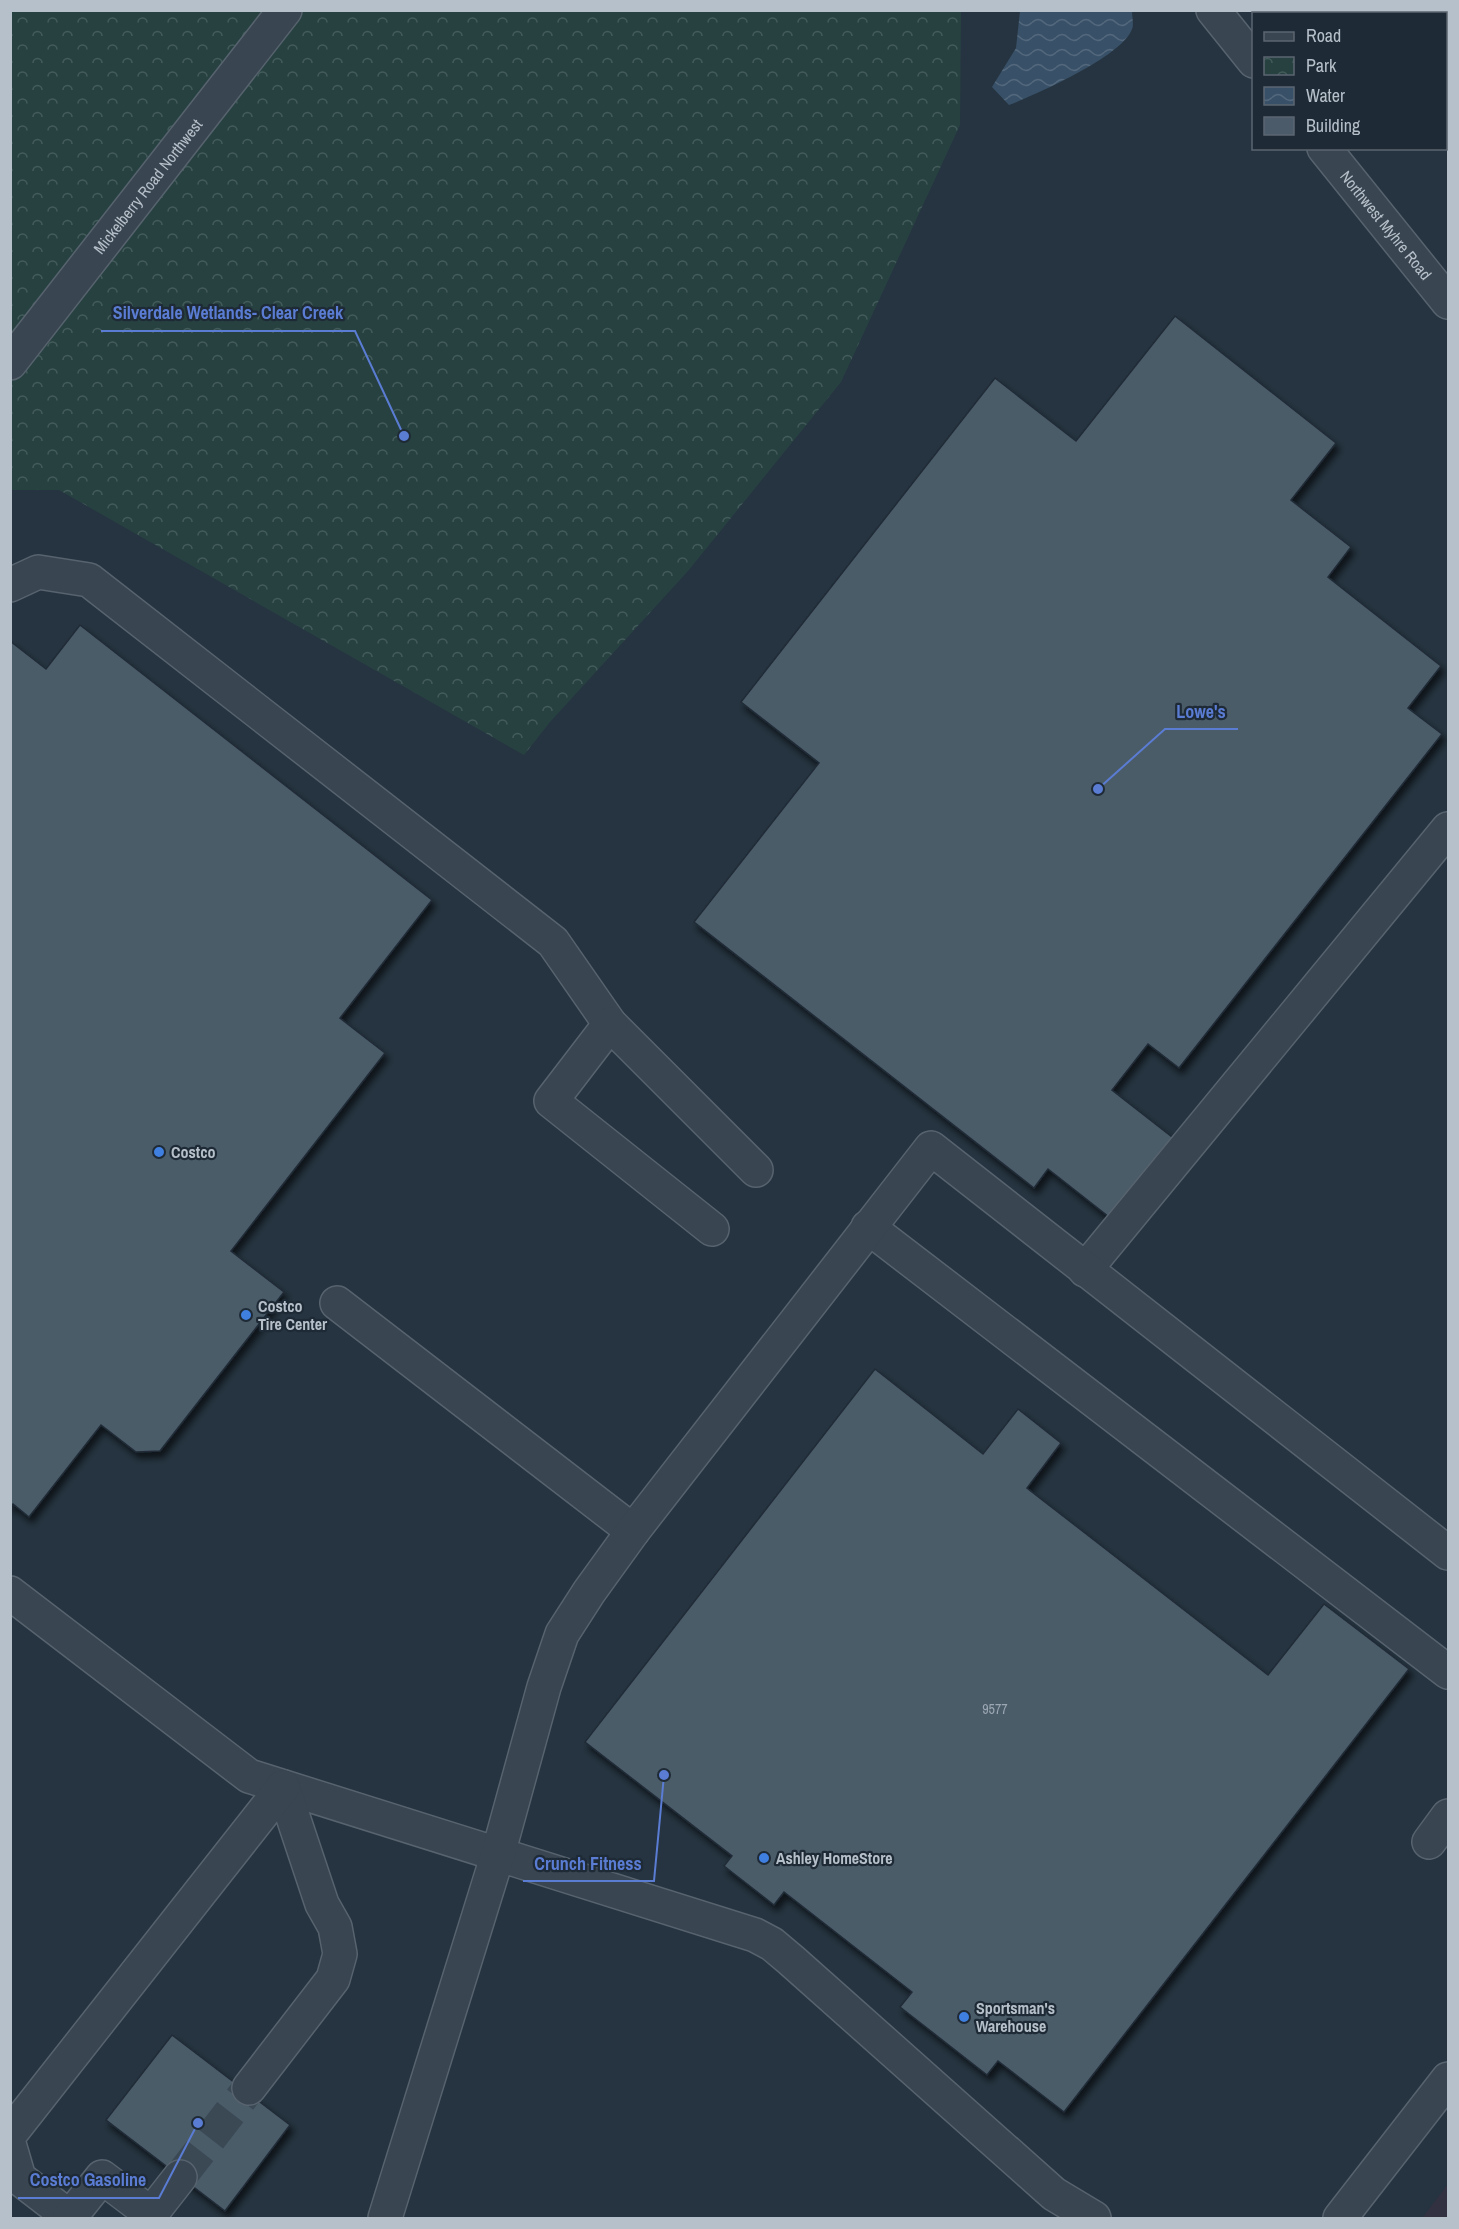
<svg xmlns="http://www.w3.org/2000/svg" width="1459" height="2229" viewBox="0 0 1459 2229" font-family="'Archivo Narrow',sans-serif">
<defs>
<pattern id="park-crowns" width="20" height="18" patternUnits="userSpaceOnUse" patternTransform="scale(1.5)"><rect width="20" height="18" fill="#274141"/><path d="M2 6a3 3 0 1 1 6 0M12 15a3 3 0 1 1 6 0" fill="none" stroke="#445b5b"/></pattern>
<pattern id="water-waves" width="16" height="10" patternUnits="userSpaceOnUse" patternTransform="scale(1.5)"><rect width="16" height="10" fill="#385168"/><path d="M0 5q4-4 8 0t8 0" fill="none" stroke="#53687c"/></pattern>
<filter id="shadow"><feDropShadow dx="3.5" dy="6" stdDeviation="3" flood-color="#0009"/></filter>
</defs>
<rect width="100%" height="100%" fill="#253440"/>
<path fill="#313141" d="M1448 2184V2218H1422Z"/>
<path fill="url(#park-crowns)" d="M10 11H961L960 125 841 382 688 571 550 722 524 755 59 490H11Z"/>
<path fill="url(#water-waves)" d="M1020 11H1132C1132 16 1134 25 1132 29 1123 56 1035 95 1009 105L992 87 1016 48Z"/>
<path fill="#4b5b69" stroke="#202c37" stroke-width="1.5" filter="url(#shadow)" d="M1299 10H1374L1371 14H1302Z
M1175 316 1336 443 1291 500 1351 547 1328 577 1441 666 1408 708 1442 734 1179 1068 1148 1044 1112 1090 1181 1144 1118 1224 1048 1169 1034 1188 694 922 819 763 741 702 995 378 1076 441Z
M80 625 432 900 340 1018 385 1053 231 1251 284 1292 160 1451 136 1452 101 1425 29 1517 13 1504 10 1507V641L46 669Z
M875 1369 983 1454 1018 1409 1061 1443 1027 1488 1268 1675 1324 1604 1409 1669 1064 2112 998 2061 987 2075 900 2007 912 1992 784 1892 774 1905 724 1866 732 1856 585 1742Z
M172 2035 290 2125 225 2211 106 2120Z"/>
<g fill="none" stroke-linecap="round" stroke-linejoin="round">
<path stroke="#3b4955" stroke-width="33" stroke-dasharray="33 16" stroke-linecap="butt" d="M180 2177 249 2088"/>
<defs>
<g id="minor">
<path d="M1213 10 1254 61"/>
<path id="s1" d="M1324 148 1448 302"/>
<path id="s2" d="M10 363 285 10"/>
<path d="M10 585 38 572 89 580 553 942 610 1024 756 1170"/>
<path d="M610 1024 551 1101 712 1229"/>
<path d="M868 1227 1448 1672"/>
<path d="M1085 1270 1448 829"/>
<path d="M337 1303 633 1531"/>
<path d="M10 1593 249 1776 755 1935 772 1944 791 1960 1054 2194 1094 2218"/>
<path d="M1429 1842 1448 1816"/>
<path d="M249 2088 333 1979 340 1954 335 1927 322 1904 283 1787"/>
<path d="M10 2134 283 1787"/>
<path d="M10 2147 19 2178 71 2218"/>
<path d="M70 2217 102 2177 151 2214 180 2177"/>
<path d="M385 2218 498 1854 544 1687 562 1634 589 1592 633 1531 931 1148 1448 1553"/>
<path d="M1340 2218 1448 2079"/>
</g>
</defs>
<use href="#minor" stroke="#57636e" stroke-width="36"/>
<use href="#minor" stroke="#394550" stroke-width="33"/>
</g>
<g fill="#3f7fe0" stroke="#1e2a35" stroke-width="2">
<circle cx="159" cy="1152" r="6"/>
<circle cx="246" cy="1315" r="6"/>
<circle cx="764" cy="1858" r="6"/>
<circle cx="964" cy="2017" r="6"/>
</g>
<g text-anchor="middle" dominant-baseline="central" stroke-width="4.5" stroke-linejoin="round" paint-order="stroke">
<g font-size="14" fill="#9ba7b2">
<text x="995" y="1709">9577</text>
</g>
<g font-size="16" fill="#b6c0cb" stroke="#1e2a35">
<text stroke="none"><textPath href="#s2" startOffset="224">Mickelberry Road Northwest</textPath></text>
<text stroke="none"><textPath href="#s1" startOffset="99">Northwest Myhre Road</textPath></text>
</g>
<g font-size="16" font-weight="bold" fill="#b6c0cb" stroke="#1e2a35" text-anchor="start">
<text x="171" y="1152">Costco</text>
<text x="258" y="1306">Costco<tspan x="258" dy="18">Tire Center</tspan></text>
<text x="776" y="1858">Ashley HomeStore</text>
<text x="976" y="2008">Sportsman's<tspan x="976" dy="18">Warehouse</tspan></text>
</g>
</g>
<path fill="none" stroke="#5a7cd3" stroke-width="2" d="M404 436L355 331H101M1098 789L1165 729H1238M664 1775L654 1881H523M198 2123L159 2198H18"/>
<g fill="#5a7cd3" stroke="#1e2a35" stroke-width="2">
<circle cx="404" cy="436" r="6"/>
<circle cx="1098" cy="789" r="6"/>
<circle cx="664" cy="1775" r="6"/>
<circle cx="198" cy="2123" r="6"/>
</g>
<g font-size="18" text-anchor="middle" font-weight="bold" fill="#5a7cd3" stroke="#1e2a35" stroke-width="4.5" stroke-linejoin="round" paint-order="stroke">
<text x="228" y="319">Silverdale Wetlands- Clear Creek</text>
<text x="1201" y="718">Lowe's</text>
<text x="588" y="1870">Crunch Fitness</text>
<text x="88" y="2186">Costco Gasoline</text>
</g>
<rect width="1459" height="2229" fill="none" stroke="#b6c0cb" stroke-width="24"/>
<rect x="1252" y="12" width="195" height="138" fill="#1e2a35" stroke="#5b6671" stroke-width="1.5"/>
<rect x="1264" y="32" width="30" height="9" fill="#394550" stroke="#5b6671" stroke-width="1.5"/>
<text x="1306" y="42" font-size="18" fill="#b6c0cb">Road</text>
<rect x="1264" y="57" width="30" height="18" fill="url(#park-crowns)" stroke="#5b6671" stroke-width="1.5"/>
<text x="1306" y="72" font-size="18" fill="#b6c0cb">Park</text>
<rect x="1264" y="87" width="30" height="18" fill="url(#water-waves)" stroke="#5b6671" stroke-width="1.5"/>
<text x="1306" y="102" font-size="18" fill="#b6c0cb">Water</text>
<rect x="1264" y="117" width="30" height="18" fill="#4b5b69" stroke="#5b6671" stroke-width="1.5"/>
<text x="1306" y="132" font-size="18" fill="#b6c0cb">Building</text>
</svg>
